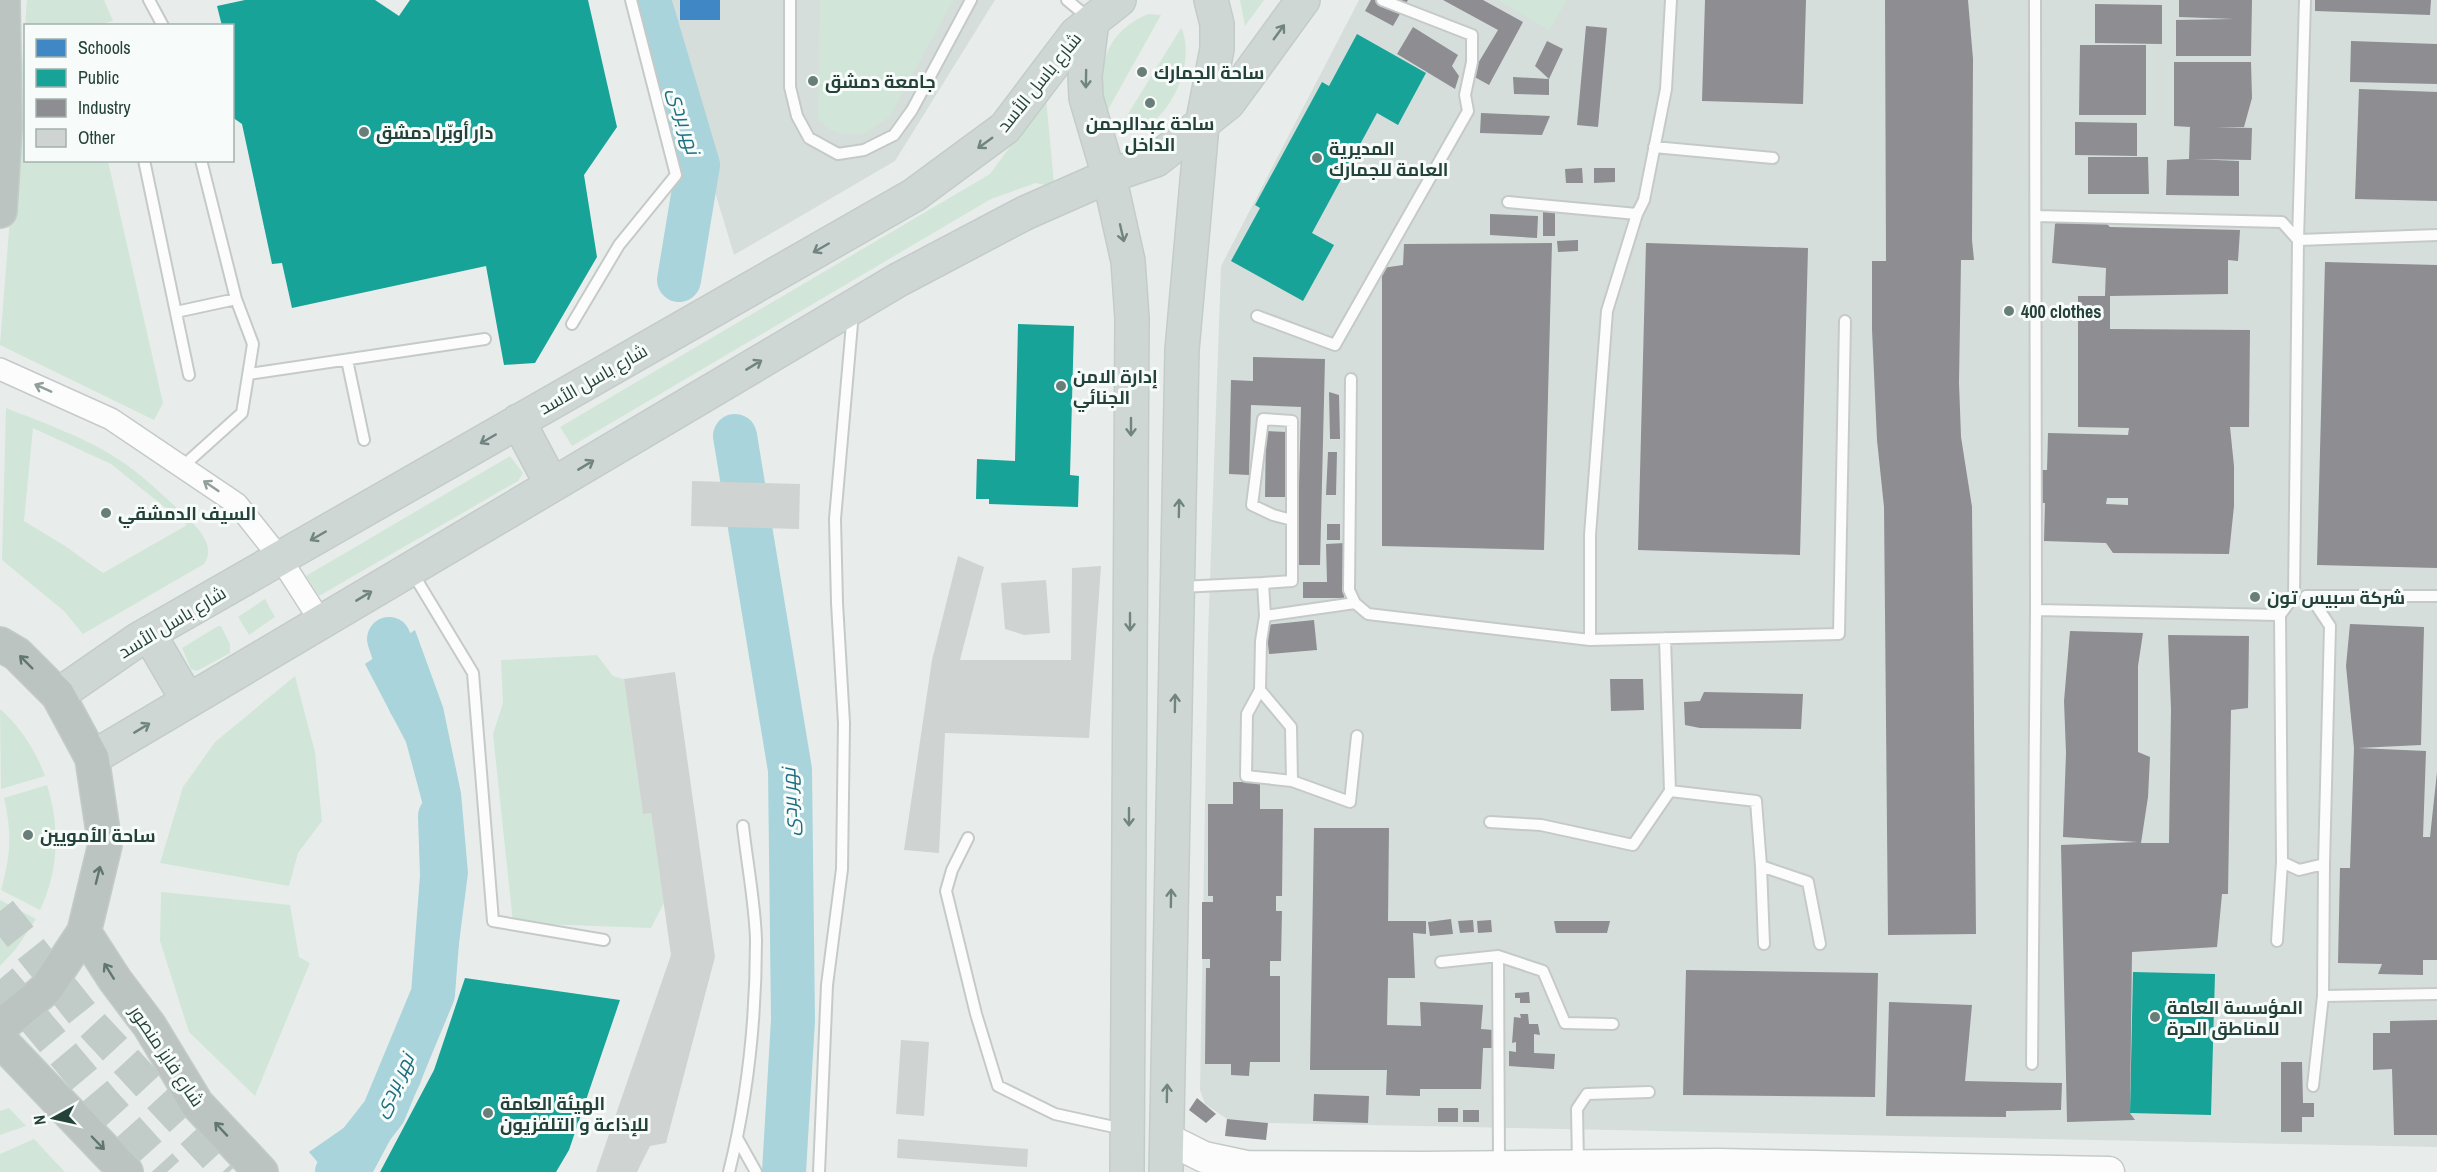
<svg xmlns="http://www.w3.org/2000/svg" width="2437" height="1172" viewBox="0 0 2437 1172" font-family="'Archivo Narrow',Cairo,sans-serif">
<rect width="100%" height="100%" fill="#e8edeb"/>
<path fill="#d6dedb" d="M657 0H995L895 161 734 255Z
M1359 0H2437V1147L1268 1123 1227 1119 1205 1104 1200 1090 1208 635 1221 266Z"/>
<path fill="#d1e6d8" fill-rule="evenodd" d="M27 0H104L113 21 97 25 26 26V160L108 161 163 403 154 420 0 345Z
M820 0H953L889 117 865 133 846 134 831 130 818 119Z
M1240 0H1264L1245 26Z
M1499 0H1567L1549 30Z
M1148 14 1161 15 1105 115C1097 70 1102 34 1148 14Z
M1181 28C1199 61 1164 143 1120 127Z
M1046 98 1054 183 1049 186 1036 183 991 199 572 446 560 427 990 174Z
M6 408C46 424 88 438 124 463 144 477 162 494 180 511 194 524 218 544 204 564L83 634 64 611 2 560ZM33 428 111 464 187 525 103 573 65 546 24 521Z
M510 456 523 473 518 481 319 596 306 576Z
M265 599 275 617 249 635 238 617Z
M218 626H221L230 644V653L197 671 191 669 182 648Z
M597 655 613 676 624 679 643 813H651L664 903 651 928 513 923 493 734 503 703 501 660Z
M295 676 315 752 322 821 298 853 289 886 160 863 183 787 215 742Z
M0 709C20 726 36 751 45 776L1 789Z
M47 785C60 825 59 872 40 910L1 890C11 854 12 834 4 798Z
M161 892 290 905 299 957 310 963 255 1096 189 1032 160 941Z
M0 900 36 919 16 949 0 966Z
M9 1108 26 1126 0 1135V1111Z
M34 1139 65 1172H0V1154Z"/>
<path fill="#a9d4db" d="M415 630 443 707 461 793 468 873 454 982 420 1084 373 1172H326L309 1152 391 1095 433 994 442 876 406 742 365 664Z"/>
<path fill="#3f88c5" d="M680 0H720V20H680Z"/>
<path fill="#17a398" d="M245 0H375L399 16 410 0H588L617 127 584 175 597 257 535 363 504 365 486 266 292 308 282 263 272 264 242 124 232 117V26H222L217 6Z
M1357 34 1426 73 1398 125 1377 113 1312 233 1334 245 1303 301 1231 261 1260 208 1255 205 1322 82 1329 86Z
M1018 324 1074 326 1070 475 1079 476 1078 507 989 504V499H976L977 459 1015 461Z
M2133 972 2215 974 2211 1115 2130 1113Z
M465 978 620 1000 569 1150 556 1172H380L434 1070Z"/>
<path fill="#8d8d92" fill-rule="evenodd" d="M1371 0H1408L1393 26 1365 11Z
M1443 0H1483L1523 22 1489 85 1471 75 1498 30Z
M1705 0H1806L1803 104 1702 101Z
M1885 0H1968L1973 59 1972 240 1974 260H1961L1959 383 1961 437 1972 507 1976 934 1888 935 1884 507 1877 440 1872 329V261H1886Z
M2179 0H2252L2251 56H2176V20L2234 19 2179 17Z
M2315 0H2431L2430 15 2315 11Z
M2095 4 2162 5V44L2095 43Z
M1586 26 1607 28 1598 127 1577 125Z
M1413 27 1458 55 1452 66 1459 76 1455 89 1397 54Z
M1547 41 1563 49 1549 79 1535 66Z
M2351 41 2437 44V84L2350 82Z
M2080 45H2146V115H2079Z
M2174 62H2251L2252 98 2244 127H2215L2252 128 2251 160 2193 159 2239 161V196L2166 195 2167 160 2189 159 2190 127 2174 126Z
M1513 77 1549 79V95L1514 94Z
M2359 89 2437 92V201L2355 199Z
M1481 113 1550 116 1542 135 1480 133Z
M2075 122 2137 123V156L2075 155Z
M2088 157H2148L2149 194H2088Z
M1582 168 1583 183H1566L1565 169Z
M1594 168H1615V182L1594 183Z
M1543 211H1555V236H1543Z
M1490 214 1538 216 1537 238 1490 235Z
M2058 221H2104L2110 227 2240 230 2238 261 2228 260V294L2110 296V329L2250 330 2249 427H2230L2234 466V506L2229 554 2113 553 2106 543 2044 541 2045 503H2038V470H2047L2048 433 2128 435 2129 428 2078 427V296H2105L2106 268 2052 263 2055 224ZM2107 498H2128V505L2106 504Z
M1578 240V251L1558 252 1557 241Z
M1552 243 1544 550 1382 546V268L1403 265 1404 244Z
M1646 243 1808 248 1800 555 1638 550Z
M2325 262 2437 265V568L2317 565Z
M1253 357 1325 359 1320 565H1297L1301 407 1251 405 1249 475 1229 474 1231 380 1253 381Z
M1329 392 1339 395 1340 439H1330Z
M1266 431 1287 432 1286 497H1265Z
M1328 452H1337L1336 495H1326Z
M1327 524H1340V540H1327Z
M1345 543 1344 598H1303V582H1327L1326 544Z
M1314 620 1317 650 1269 654 1266 625Z
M2350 624 2424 627 2421 745 2358 748 2426 751 2423 837H2430L2437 772V960H2423V975L2378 974 2382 964 2338 963 2340 868H2350L2354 748 2346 666Z
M2070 631 2143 633 2138 666V752L2150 757 2148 797 2141 843H2169L2171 709 2168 635 2249 636 2248 708 2231 710 2228 894H2222L2217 947 2132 952 2130 1113 2135 1120 2067 1122 2061 845 2138 842 2063 837 2066 753 2064 701Z
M1610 679H1643L1644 710 1611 711Z
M1704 692 1803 694 1801 729 1700 728 1685 725 1684 702 1700 701Z
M1233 782H1260V809H1283L1282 896H1276V911H1282L1281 961H1270V976H1280V1062H1250L1249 1076 1231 1075V1064H1205L1206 968H1210V959H1202V902H1213V896H1208V804H1233Z
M1314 828H1389L1388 921H1426V934L1413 933 1415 978H1388L1387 1025 1421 1026 1420 1002 1483 1005 1481 1029 1494 1030 1493 1048H1483L1481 1089H1420V1096L1386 1095 1387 1070H1310Z
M1451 919 1453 934 1430 936 1428 922Z
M1473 920 1474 932 1460 933 1458 921Z
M1491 920 1492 932 1478 933 1477 921Z
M1554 921H1610L1607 933H1556Z
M1686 970 1878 973 1875 1097 1683 1095Z
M1529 992 1530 1003H1520V998H1515V993Z
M1889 1002 1972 1005 1965 1081 2062 1083 2061 1110 2006 1111V1117L1886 1116Z
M1520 1014H1528L1529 1024H1538L1540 1035 1534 1034V1053L1555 1054 1554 1069 1509 1066V1051L1516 1052V1042L1512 1043 1514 1017 1521 1018Z
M2437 1020V1135H2394L2392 1069 2373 1070V1033H2390V1021Z
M2281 1062H2302L2303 1103H2314V1117H2302V1132H2281Z
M1314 1094 1369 1096 1368 1123 1313 1121Z
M1197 1098 1216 1114 1206 1123 1189 1110Z
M1438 1108H1458V1122H1438Z
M1463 1110H1479V1122H1463Z
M1227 1119 1268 1123 1266 1140 1225 1136Z"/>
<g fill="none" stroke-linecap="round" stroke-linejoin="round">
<path stroke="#a9d4db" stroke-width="44" d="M649 0 698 165 679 280
M735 436 790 770 793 1020 784 1172
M389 639 410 703
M337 1172 384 1112 433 994 442 876 440 816"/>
</g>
<path fill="#cfd4d2" d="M692 481 800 484 799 529 691 526Z
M958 556 984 567 960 660H1071L1072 568 1101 566 1089 738 945 733 939 853 904 850 932 660Z
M1046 580 1050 633 1024 635 1005 629 1001 583Z
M675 672 715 957 666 1143 650 1146 637 1172H596L671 955 651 813 643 814 624 679Z
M901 1040 929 1042 924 1116 896 1114Z
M898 1139 1028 1149 1027 1167 897 1158Z"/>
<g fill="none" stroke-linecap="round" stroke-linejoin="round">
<path stroke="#c1cbc8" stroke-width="33" stroke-dasharray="33 16" stroke-linecap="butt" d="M0 911 85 1017 229 1172
M0 979 102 1100 167 1172"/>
<defs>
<path id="lane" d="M149 0 163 26
M790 0V87L797 116 809 138 838 154 864 150 894 135 912 110 971 0
M1067 0 1090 19
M2305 0 2298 240 2294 596 2280 615 2282 862 2299 870 2324 864 2323 996 2313 1086
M1654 147 1773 158
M144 160 189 375
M1508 202 1637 214
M2036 216 2282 222 2298 240 2437 235
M176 312 236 299
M1257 316 1335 345 1468 111 1465 95 1472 62V35L1382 0
M572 324 619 245 676 175 631 0
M347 360 364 440
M249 374 485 339
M1351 379 1349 590 1355 603 1368 614 1590 640 1839 634 1845 321
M182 467 242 413 253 344 236 299 201 160
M412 572 473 673 493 921 604 940
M1263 583 1292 581V421L1263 419 1252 505 1273 515 1292 520
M1180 587 1263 583 1265 616
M2306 596H2437
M2310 596 2330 626 2324 864
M2036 610 2280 615
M1665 638 1670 791 1756 801 1761 866 1808 882 1820 944
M1590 640V535L1607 311 1637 214 1644 200 1666 89 1671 0
M1260 690 1291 727 1292 781 1246 776 1247 714 1260 690 1261 641 1265 616 1355 603
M1292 781 1350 802 1357 736
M1490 822 1541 825 1633 845 1670 791
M968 838 952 870 946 891 976 1014 998 1086 1055 1114 1123 1129
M1761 866 1764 944
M2277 941 2282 862
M1498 956 1499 1163
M1441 962 1498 956 1543 971 1565 1023 1613 1024
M2323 996 2437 994
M2032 1064 2036 610 2035 0
M737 1138 756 1172
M1578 1163 1577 1109 1587 1094 1649 1092
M729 1172C748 1096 756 1018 756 940 755 903 747 863 743 826
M819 1172 827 985 842 869 844 723 837 603 835 519 853 312"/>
<path id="street" d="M0 369 111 419 237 504 280 558 321 622"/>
<path id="secondary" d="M1166 1138 1204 1157 1246 1166 1424 1167 1718 1164 2109 1172"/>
<path id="primary" d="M1092 21 1085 76 1086 98 1109 176 1128 261 1132 318 1127 1172
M518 421 552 485
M149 634 188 701
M58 695 139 639 914 195 1005 128 1076 34 1119 0
M92 758 898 280 1025 213 1109 176 1156 160 1228 103 1303 0
M1166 1172 1182 350 1202 125 1217 49V24L1211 0"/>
<path id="highway" d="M0 211 5 128 3 0
M0 644 17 654 58 695 92 758 105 845 84 932 46 989 0 1027
M84 932 115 980 149 1025 197 1104 261 1172
M0 1040 126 1172"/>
</defs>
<use href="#lane" stroke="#c5cac8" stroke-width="14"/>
<use href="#street" stroke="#c5cac8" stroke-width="24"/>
<use href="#secondary" stroke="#c3cbc8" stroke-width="33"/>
<use href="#primary" stroke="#c3ccc9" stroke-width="36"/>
<use href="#highway" stroke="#c3ccc9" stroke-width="36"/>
<use href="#lane" stroke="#fcfcfc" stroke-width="10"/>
<use href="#street" stroke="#fcfcfc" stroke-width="21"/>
<use href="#secondary" stroke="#fcfcfc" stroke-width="30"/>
<use href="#primary" stroke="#cfd7d5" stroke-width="33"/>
<use href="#highway" stroke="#bcc4c2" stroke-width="33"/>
</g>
<defs><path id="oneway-shaft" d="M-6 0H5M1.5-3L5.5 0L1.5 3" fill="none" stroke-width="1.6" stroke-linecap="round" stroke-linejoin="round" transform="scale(1.5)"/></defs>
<g stroke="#718580">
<use href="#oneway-shaft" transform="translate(1279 32) rotate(-54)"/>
<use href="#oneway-shaft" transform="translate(1086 79) rotate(91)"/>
<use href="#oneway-shaft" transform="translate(985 143) rotate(144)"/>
<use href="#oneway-shaft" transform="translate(1122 233) rotate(77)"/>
<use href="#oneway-shaft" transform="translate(821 248) rotate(150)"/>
<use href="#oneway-shaft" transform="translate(754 365) rotate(-31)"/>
<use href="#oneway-shaft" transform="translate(1131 427) rotate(90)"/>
<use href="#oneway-shaft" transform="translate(488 439) rotate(150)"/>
<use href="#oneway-shaft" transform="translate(586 465) rotate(-31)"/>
<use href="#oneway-shaft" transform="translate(1179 508) rotate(-89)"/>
<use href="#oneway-shaft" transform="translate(318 536) rotate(150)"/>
<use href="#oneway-shaft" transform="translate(364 596) rotate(-31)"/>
<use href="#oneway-shaft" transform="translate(1130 622) rotate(90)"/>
<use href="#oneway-shaft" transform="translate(1175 703) rotate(-89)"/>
<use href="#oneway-shaft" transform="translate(142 728) rotate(-31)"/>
<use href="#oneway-shaft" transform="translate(1129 817) rotate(90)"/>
<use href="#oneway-shaft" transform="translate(1171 898) rotate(-89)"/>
<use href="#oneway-shaft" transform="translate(1167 1093) rotate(-89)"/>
</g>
<g stroke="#909f9b">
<use href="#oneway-shaft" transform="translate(43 388) rotate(-156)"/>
<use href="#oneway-shaft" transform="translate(211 486) rotate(-146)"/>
</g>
<g stroke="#617670">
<use href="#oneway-shaft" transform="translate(26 662) rotate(-135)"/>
<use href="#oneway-shaft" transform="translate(98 875) rotate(-76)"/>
<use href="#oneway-shaft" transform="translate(109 971) rotate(-122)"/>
<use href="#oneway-shaft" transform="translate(221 1129) rotate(-133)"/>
<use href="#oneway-shaft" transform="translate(98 1143) rotate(46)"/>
</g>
<g fill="#697e78" stroke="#f7fbf9" stroke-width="2">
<circle cx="1142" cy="72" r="6"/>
<circle cx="813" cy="81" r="6"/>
<circle cx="1150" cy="103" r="6"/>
<circle cx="364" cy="132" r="6"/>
<circle cx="1317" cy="158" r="6"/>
<circle cx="2009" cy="311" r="6"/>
<circle cx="1061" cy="386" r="6"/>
<circle cx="106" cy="513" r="6"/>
<circle cx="2255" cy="597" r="6"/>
<circle cx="28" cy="835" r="6"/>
<circle cx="2155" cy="1017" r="6"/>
<circle cx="488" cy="1113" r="6"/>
</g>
<g text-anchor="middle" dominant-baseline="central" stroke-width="6" stroke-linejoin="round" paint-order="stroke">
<g font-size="18" font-weight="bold" fill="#24423a" stroke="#f7fbf9" text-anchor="start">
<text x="1154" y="72">ساحة الجمارك</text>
<text x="825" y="81">جامعة دمشق</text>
<text x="1150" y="123" text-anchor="middle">ساحة عبدالرحمن<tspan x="1150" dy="21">الداخل</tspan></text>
<text x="376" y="132">دار أوبّرا دمشق</text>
<text x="1329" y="148">المديرية<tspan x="1329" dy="21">العامة للجمارك</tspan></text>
<text x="2021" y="311">400 clothes</text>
<text x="1073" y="376">إدارة الامن<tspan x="1073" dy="21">الجنائي</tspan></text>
<text x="118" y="513">السيف الدمشقي</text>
<text x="2267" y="597">شركة سبيس تون</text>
<text x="40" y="835">ساحة الأمويين</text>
<text x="2167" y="1007">المؤسسة العامة<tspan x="2167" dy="21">للمناطق الحرة</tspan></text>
<text x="500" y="1103">الهيئة العامة<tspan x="500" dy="21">للإذاعة و التلفزيون</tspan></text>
</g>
<g font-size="18" fill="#24423a" stroke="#f7fbf9">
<text transform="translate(1039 82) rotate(-51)">شارع باسل الأسد</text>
<text transform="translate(593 379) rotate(-30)">شارع باسل الأسد</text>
<text transform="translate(172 622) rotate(-31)">شارع باسل الأسد</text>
<text transform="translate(167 1056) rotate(56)">شارع فايز منصور</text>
</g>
<g font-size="20" font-style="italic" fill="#1c6f80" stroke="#f7fbf9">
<text transform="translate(685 121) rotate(74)">نهر بردى</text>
<text transform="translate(789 802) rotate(-92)">نهر بردى</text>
<text transform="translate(393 1085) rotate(-64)">نهر بردى</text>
</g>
</g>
<rect x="24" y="24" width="210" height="138" fill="#f7fbf9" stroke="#a3b1ad" stroke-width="1.5"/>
<rect x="36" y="39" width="30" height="18" fill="#3f88c5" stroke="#a3b1ad" stroke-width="1.5"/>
<text x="78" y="54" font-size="18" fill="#24423a">Schools</text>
<rect x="36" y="69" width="30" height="18" fill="#17a398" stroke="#a3b1ad" stroke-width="1.5"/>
<text x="78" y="84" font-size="18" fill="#24423a">Public</text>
<rect x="36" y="99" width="30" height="18" fill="#8d8d92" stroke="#a3b1ad" stroke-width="1.5"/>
<text x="78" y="114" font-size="18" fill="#24423a">Industry</text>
<rect x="36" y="129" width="30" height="18" fill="#cfd4d2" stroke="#a3b1ad" stroke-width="1.5"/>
<text x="78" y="144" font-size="18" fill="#24423a">Other</text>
<g transform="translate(54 1118) rotate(262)" stroke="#f7fbf9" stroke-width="4.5" paint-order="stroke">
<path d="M0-4.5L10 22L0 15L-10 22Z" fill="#24423a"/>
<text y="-9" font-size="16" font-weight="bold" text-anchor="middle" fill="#24423a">N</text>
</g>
</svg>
